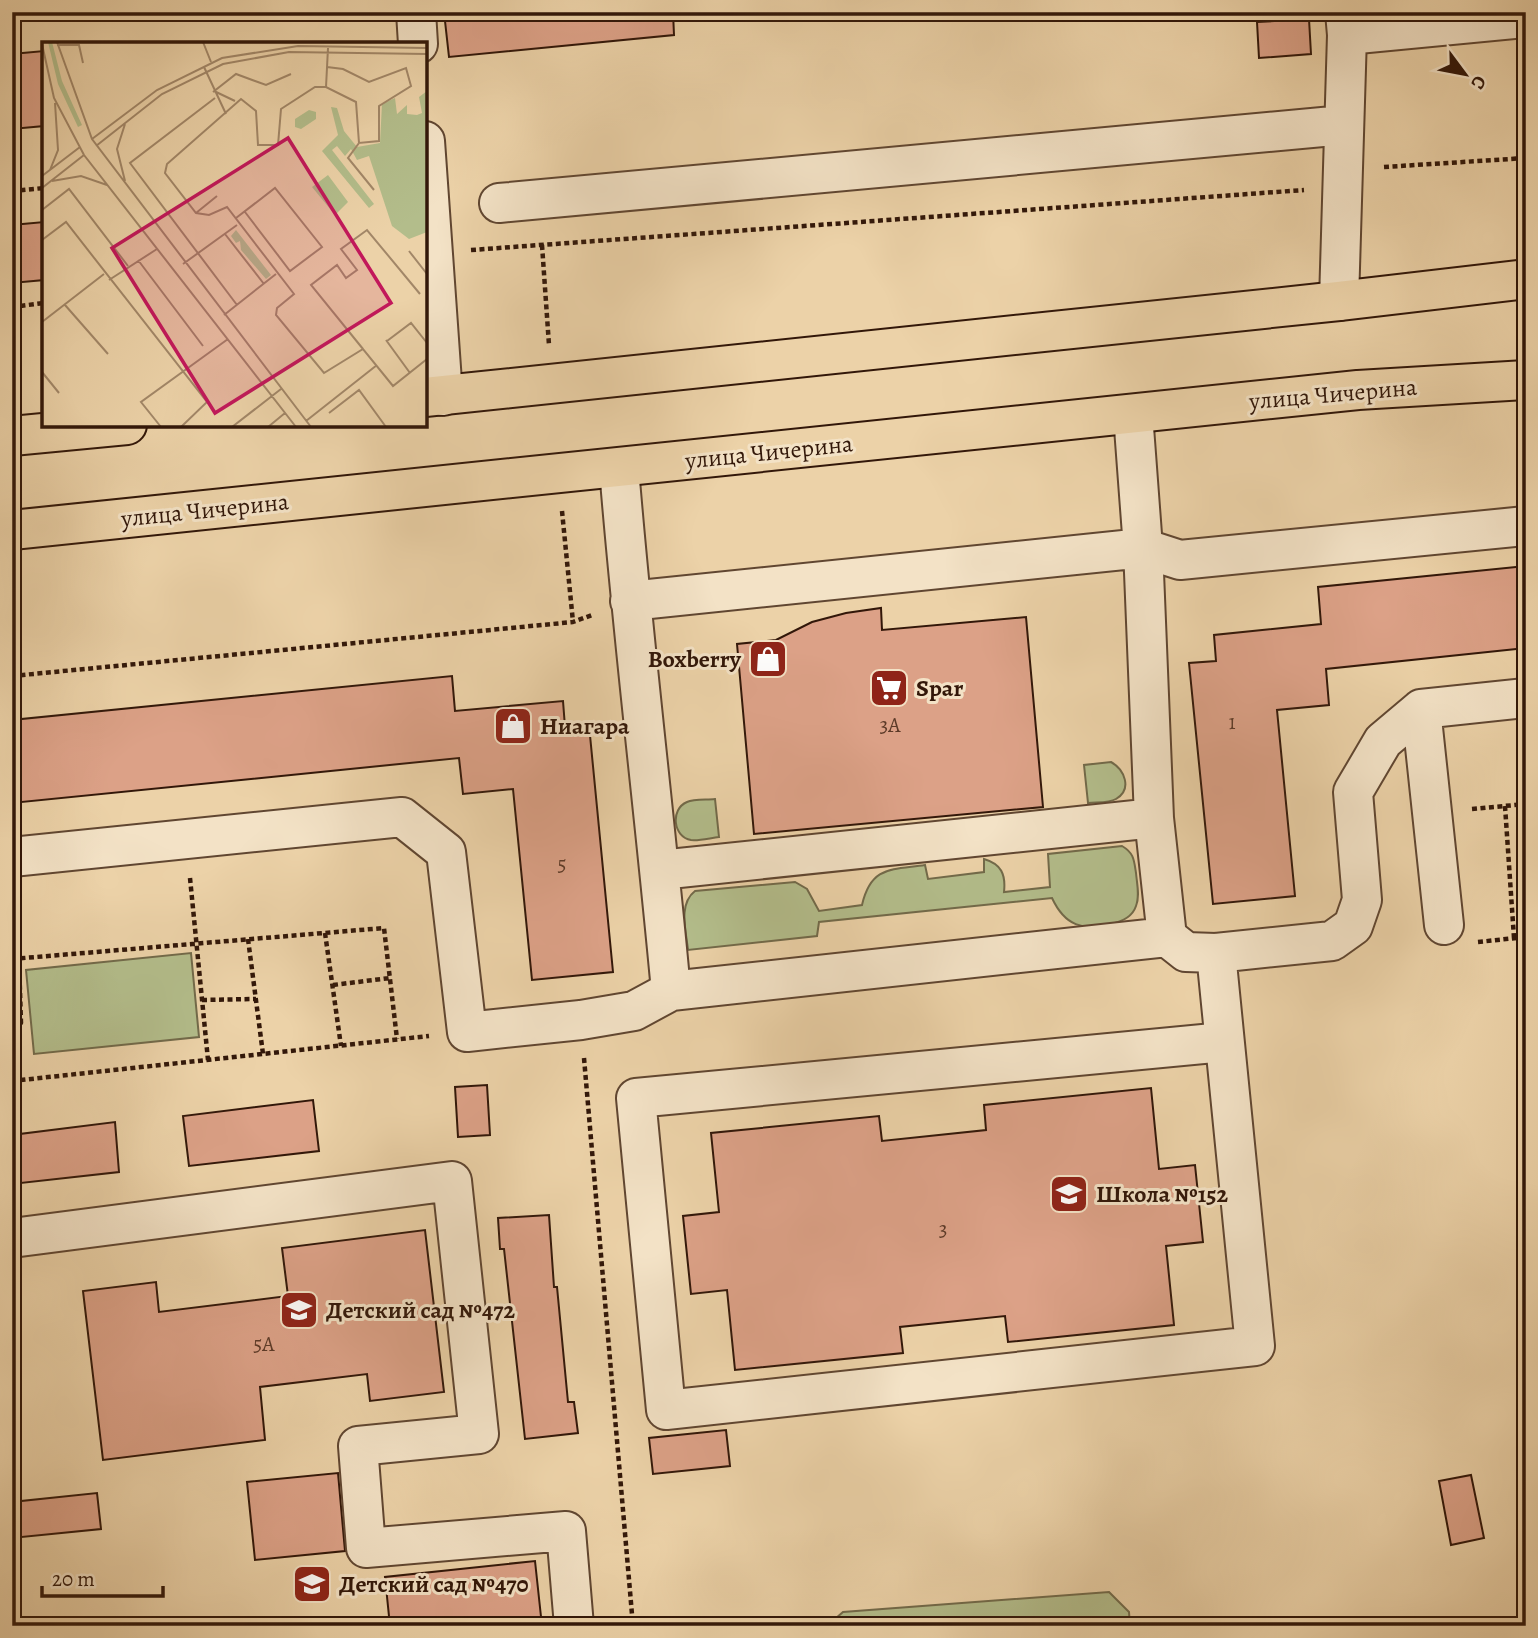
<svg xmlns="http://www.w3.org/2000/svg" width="1538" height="1638" viewBox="0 0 1538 1638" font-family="Alegreya,serif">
<rect width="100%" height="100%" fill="#ecd2a8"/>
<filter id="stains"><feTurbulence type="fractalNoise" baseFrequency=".00286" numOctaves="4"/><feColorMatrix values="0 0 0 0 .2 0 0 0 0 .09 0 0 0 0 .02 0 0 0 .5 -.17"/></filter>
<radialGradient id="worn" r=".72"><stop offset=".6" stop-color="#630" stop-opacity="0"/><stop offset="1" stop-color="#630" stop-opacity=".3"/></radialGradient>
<path fill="#b3bd8b" stroke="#726a4a" stroke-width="2" d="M1111 762C1124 769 1133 789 1116 799 1109 803 1097 802 1088 803L1084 765Z
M715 799 719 837C710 838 699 841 691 840 673 837 670 809 687 802 694 799 707 800 715 799Z
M1122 846C1134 853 1134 860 1136 873 1137 884 1140 896 1136 906 1132 918 1121 922 1110 924 1083 931 1065 926 1052 898L819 922 817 936 688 950C686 931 678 904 695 891L795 882 807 889 819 911 862 905C871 866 891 870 925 865L928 879 984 872V859C1001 864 1006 874 1004 892L1050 887 1048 854Z
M191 953 199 1037 34 1054 26 970Z
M1109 1592 1129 1612 1130 1626H827L843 1612Z"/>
<path fill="#dca187" stroke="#321709" stroke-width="2" d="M444 12H673L674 35 449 57Z
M1309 19 1311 54 1259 58 1257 22Z
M44 51V126L12 129V54Z
M44 222V280L12 283V225Z
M1526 566V648L1326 669 1329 705 1277 710 1295 896 1213 904 1189 663 1216 661 1214 635 1321 624 1318 587Z
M881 608 882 630 1026 617 1043 807 754 834 737 644 776 640 812 622 846 613Z
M452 676 455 711 563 701 565 727 589 725 613 972 532 980 513 789 463 794 459 758 12 803V720Z
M487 1085 490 1135 458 1137 455 1087Z
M1151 1088 1159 1169 1195 1165 1203 1242 1166 1246 1174 1325 1008 1342 1005 1316 900 1327 903 1353 735 1370 727 1290 691 1294 683 1216 719 1212 711 1133 879 1116 882 1141 986 1130 984 1105Z
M313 1100 319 1151 189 1166 183 1116Z
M115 1122 119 1172 12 1184V1135Z
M549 1215 554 1287H557L568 1402H574L578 1433 525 1439 504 1249H500L498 1218Z
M425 1230 444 1392 370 1401 367 1374 260 1387 265 1440 103 1460 83 1291 156 1282 159 1312 288 1296 282 1248Z
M726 1430 730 1466 653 1474 649 1438Z
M338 1473 345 1551 255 1560 247 1482Z
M1471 1475 1484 1538 1451 1545 1439 1481Z
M97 1493 101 1529 12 1538V1502Z
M535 1561 542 1626H390L385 1577Z"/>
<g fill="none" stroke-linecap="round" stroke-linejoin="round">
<defs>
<path id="minor" d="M416 12 418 44
M1347 35 1526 18
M425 141 443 396
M499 203 1344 125
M1339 301 1347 35 1345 12
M1133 414 1143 548 1154 818 1167 937
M619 468C633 642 655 816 671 991
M630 601 1143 548 1180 560 1526 526
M1421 709 1444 925
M12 857 402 817 446 852 467 1032 581 1020 634 1011 671 991 1167 937 1186 952 1216 953 1332 941 1353 926 1362 900 1353 792 1383 741 1421 709 1526 698
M660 870 1154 818
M1216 953 1255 1346 666 1410 636 1098 1224 1042
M12 1238 452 1181 479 1434 358 1446 366 1548 566 1531 574 1626"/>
<path id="major" d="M425 397 1339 301 1526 279
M12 436 127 425
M12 530 1358 390 1526 380"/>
</defs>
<use href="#minor" stroke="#604631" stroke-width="42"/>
<use href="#major" stroke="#321709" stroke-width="42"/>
<path stroke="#321709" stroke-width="4.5" stroke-dasharray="5 3.5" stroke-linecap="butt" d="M1384 167 1526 158
M12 191 44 188
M542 245 549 345
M471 250 1304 190
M12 307 44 303
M562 511 573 622
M12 676 573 622 592 615
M1505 806 1514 938
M1472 809 1526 804
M190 878 208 1060
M325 933 341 1046
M248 939 263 1054
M1478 942 1526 937
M12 959 384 928 397 1039
M333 985 390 978
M202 1000 256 999
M12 1024 21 1023 17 897
M584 1058 633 1626
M12 1081 429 1036
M1526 1574V1608"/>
<use href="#minor" stroke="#f3e2c6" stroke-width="38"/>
<use href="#major" stroke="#ecd2a8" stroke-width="38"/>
</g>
<defs>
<symbol id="shop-square" viewBox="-11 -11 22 22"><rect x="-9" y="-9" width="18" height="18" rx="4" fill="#8f2418" stroke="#f3e2c6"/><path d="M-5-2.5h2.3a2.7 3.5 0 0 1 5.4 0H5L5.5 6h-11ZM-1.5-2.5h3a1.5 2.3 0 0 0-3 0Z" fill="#fff"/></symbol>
<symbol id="supermarket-square" viewBox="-11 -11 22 22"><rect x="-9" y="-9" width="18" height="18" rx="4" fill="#8f2418" stroke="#f3e2c6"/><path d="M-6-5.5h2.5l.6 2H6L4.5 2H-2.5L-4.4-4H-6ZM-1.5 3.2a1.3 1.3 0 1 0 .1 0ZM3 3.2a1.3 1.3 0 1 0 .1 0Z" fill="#fff"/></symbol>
<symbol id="school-square" viewBox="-11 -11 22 22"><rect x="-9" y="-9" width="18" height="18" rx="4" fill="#8f2418" stroke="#f3e2c6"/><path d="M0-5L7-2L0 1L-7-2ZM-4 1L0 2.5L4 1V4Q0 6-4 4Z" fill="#fff"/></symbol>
</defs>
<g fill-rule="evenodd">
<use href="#shop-square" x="746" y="637" width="44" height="44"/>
<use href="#supermarket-square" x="867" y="666" width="44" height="44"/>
<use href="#shop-square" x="491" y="704" width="44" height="44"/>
<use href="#school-square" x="1047" y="1172" width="44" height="44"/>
<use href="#school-square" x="277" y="1288" width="44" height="44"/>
<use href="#school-square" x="290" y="1562" width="44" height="44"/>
</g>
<g text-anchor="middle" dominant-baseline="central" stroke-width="6" stroke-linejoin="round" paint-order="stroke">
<g font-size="21" fill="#5c3a28">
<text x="1232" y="722">1</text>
<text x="890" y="725">3А</text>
<text x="562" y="864">5</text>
<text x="943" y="1229">3</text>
<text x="264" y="1344">5А</text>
</g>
<g font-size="24" fill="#321709" stroke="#f3e2c6">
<text transform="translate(1333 394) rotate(-5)">улица Чичерина</text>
<text transform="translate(769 452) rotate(-6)">улица Чичерина</text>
<text transform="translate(205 510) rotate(-6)">улица Чичерина</text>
</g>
<g font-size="24" font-weight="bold" fill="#321709" stroke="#f3e2c6" text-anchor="start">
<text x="741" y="659" text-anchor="end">Boxberry</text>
<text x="916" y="688">Spar</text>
<text x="540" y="726">Ниагара</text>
<text x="1096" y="1194">Школа №152</text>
<text x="326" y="1310">Детский сад №472</text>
<text x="339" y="1584">Детский сад №470</text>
</g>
</g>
<g transform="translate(42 42)">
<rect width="385" height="385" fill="#ecd2a8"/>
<path d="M6 0H10L20 39 40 83 36 85 16 42ZM385 49V190L367 197 350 184 327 114 315 118 309 107 303 114 295 104 290 108 332 162 327 166 280 109 296 93 289 65 295 66 302 89 315 105 338 101 340 62 353 56 355 72 365 63V72L375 73 380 71 377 55ZM267 68 274 70V77L259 87 253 85V77ZM286 133 306 160 293 173 270 145ZM194 188 229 233 224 237 199 208 198 199 194 201 189 194Z" fill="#b3bd8b"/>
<path fill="none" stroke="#a28768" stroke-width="2" d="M15 0 50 97 269 385M161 0 169 20M0 2 12 56 42 113 254 385M15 3H37L41 21M162 25 184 72M285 25 301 27 327 40 364 26 369 44 337 64V99L317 101 314 60 284 45H273L239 67 236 103H216L214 69 199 57 125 122 123 131 154 171 167 173 185 165 252 252 235 266 234 273 282 331 321 307 351 344 385 317M284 45 286 6M172 49 193 59M171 50 194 32 224 43 249 32M173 56 88 121 195 263M83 82 75 107 83 139M50 97 115 48 180 16 256 4 385 6M317 101 306 116 332 148M54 104 120 52 181 22 247 10 385 12M8 128 16 108 13 61M0 134 38 105M10 139 39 134 65 143M0 146 42 113M0 168 27 147 86 224M154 171 175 154M194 176 233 146 280 205 248 229 203 170M183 192 222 242M0 198 24 180 165 360 139 385M367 209 385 232M96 218 161 304M141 222 195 183M67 238 115 207M23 263 66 312M182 273 234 232M0 280 62 232M344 298 368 331M345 299 369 281 385 301M321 307 269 243 295 223 304 236 315 228 299 207 325 188 378 252M0 330 17 351M287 371 317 348 344 385M264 379 335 323M119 385 99 360 186 297M190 385 239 347M226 385 243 371"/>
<path fill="#c2185b" fill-opacity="0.15" stroke="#c2185b" stroke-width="3.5" d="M246 96 349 261 173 371 70 206Z"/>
<rect width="385" height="385" fill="none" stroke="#321709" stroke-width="3.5"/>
</g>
<rect width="1538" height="1638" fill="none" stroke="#ecd2a8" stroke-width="42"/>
<rect x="14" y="14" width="1510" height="1610" fill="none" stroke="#321709" stroke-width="3.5"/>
<rect x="21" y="21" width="1496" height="1596" fill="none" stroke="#321709" stroke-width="2"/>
<g transform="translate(1465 74) rotate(122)" stroke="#f3e2c6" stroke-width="5" paint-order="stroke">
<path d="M0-5L12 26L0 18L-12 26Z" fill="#321709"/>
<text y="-10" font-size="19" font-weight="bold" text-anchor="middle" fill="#321709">С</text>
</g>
<path d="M42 1586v10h121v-10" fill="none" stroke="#321709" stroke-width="3.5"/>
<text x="52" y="1586" font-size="21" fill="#321709" stroke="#f3e2c6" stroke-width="5" paint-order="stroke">20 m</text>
<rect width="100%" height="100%" filter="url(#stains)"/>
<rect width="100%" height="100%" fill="url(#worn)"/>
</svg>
